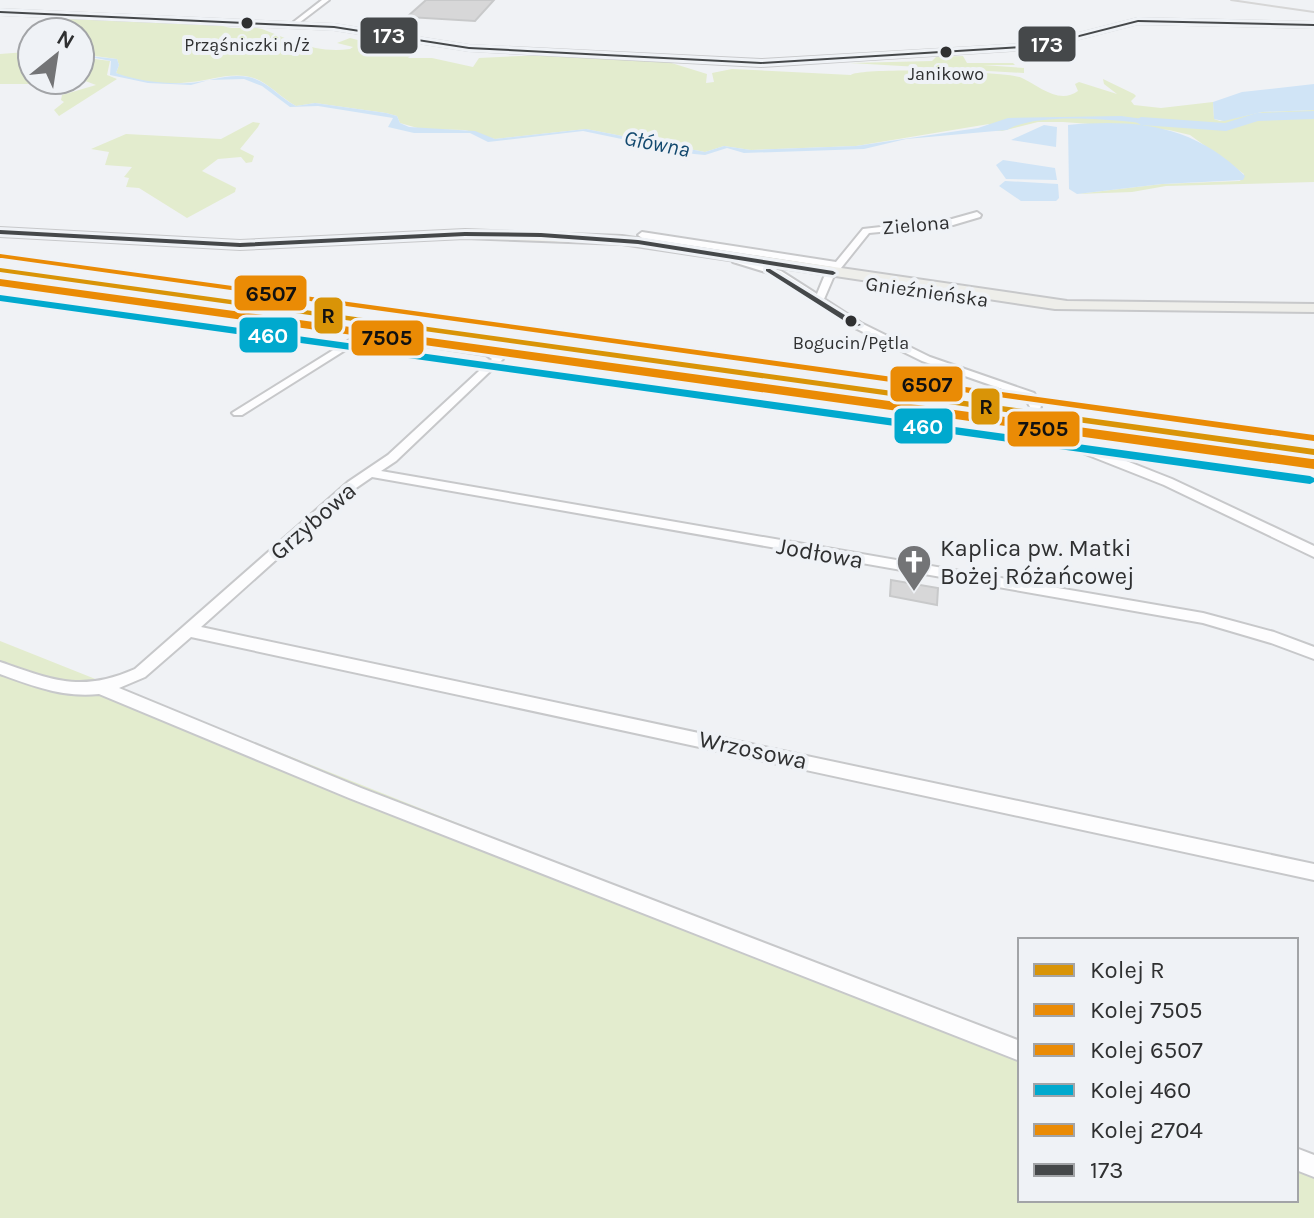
<svg xmlns="http://www.w3.org/2000/svg" width="1314" height="1218" viewBox="0 0 1314 1218" font-family="Karla,sans-serif">
<rect width="100%" height="100%" fill="#f0f2f5"/>
<path fill="#e3ecce" d="M70 17 219 24C232 32 247 25 262 29 290 39 314 54 350 49L353 47 337 43 350 38 412 54 408 58H432L473 67 479 58 542 55 665 61 707 74 706 83 714 82 712 73 732 69 851 75C861 67 1008 71 1022 78 1039 86 1059 105 1078 91L1075 84 1079 82 1117 94 1104 84 1103 79 1134 94 1136 96 1131 101 1134 105 1161 108 1213 102 1214 119 1220 121 1262 112 1314 110V182L1166 186 1132 192 1077 194 1162 184 1240 181 1244 174 1190 135 1169 130 1063 122H1038L1002 131 985 130 989 124 856 146 751 150 724 146 705 152 586 129 495 139 465 130 421 129 400 123 397 116 386 113 315 103 296 106C281 98 270 84 254 78 233 71 211 80 191 82 168 85 136 83 116 73L119 65 117 59 80 54V32H46Z
M26 52 32 53V80H70L55 84H0V54Z
M963 56 967 63H1013L1015 65H983L1024 68V73L850 63 932 61 936 57Z
M80 57 110 61 107 75 117 79 59 116 54 110 64 102 61 100 62 95 96 85 80 79Z
M253 122 260 123 258 127 240 149 254 156 252 162 246 163 241 157 218 159 202 171 236 188 235 192 187 218 139 188 126 187 129 178 124 177 132 167 105 165 109 152 91 149 126 134 221 139Z
M0 641 1020 1047V1200H1296V1156L1314 1163V1218H0Z"/>
<path fill="#d0e4f6" d="M80 55 117 59 119 65 116 73C138 81 163 84 188 83 209 82 227 73 249 77 268 81 280 98 296 106L315 103 386 113 397 116 400 123 409 127 475 131 495 139 586 129 705 152 724 146 751 150 856 146 978 128 1008 118 1121 116 1180 124V127C1133 122 1042 109 1007 130L906 139 864 149 744 153 727 148 705 155 694 154 583 131 488 142 470 133H414L388 127 393 118 318 106 290 107 262 86 244 79 209 80 191 85 148 83 110 75 111 61Z
M1314 84V110L1262 112 1224 121 1214 119 1213 102 1242 92Z
M1044 125 1057 127 1056 147 1011 140Z
M1068 125C1137 119 1194 125 1245 176L1243 180 1162 184 1077 194 1069 189Z
M1003 160 1055 168 1057 180 1006 179 996 165Z
M1005 181 1058 184 1059 198 1056 201H1021L999 186Z"/>
<g fill="none" stroke-linecap="round" stroke-linejoin="round">
<path fill="#d0e4f6" fill-rule="evenodd" d="M1314 111V119L1258 121 1226 131 1141 125 1134 121 1141 117 1225 123 1257 113Z"/>
</g>
<path fill="#d7d7d8" stroke="#c8c9ca" stroke-width="2" d="M426 0H494L475 21 407 17Z
M891 580 938 588 937 605 890 596Z"/>
<g fill="none" stroke-linecap="round" stroke-linejoin="round">
<defs>
<path id="minor" d="M322 0H329L295 26H291V24Z
M977 212 981 215 980 217 953 225 869 233 833 278 824 299 861 323 930 357 1034 393 1041 407 1039 409H1031L1025 397 922 361 853 327 775 275 733 262 738 259 781 271 817 294 824 277 832 267 642 238 638 235 642 232 836 262 863 229 952 219Z
M364 331 489 349 503 359 396 461 381 471 1203 613 1274 632 1314 647V659L1271 643 1203 623 372 477 356 488 201 627 1314 864V880L191 637 145 677 119 688 361 788 1020 1041V1061L349 798 99 694C64 698 33 686 0 674V662C53 680 81 693 135 669L348 482 388 455 492 359 486 355 366 337 242 415H234L232 413Z
M1037 416 1041 417 1044 427 1053 432 1172 479 1314 546V557L1164 485 1045 438 1033 429 1031 420Z
M1296 1148 1314 1155V1177L1296 1170Z"/>
<path id="tertiary" d="M0 10 334 25 469 46 761 60 1040 44 1138 19 1314 23V27L1138 23 1040 48 761 66 469 50 334 29 0 14Z"/>
<path id="secondary" d="M0 228 240 241 465 230 622 236 1067 301 1314 304V312L1055 309 622 244 465 238 240 249 0 236Z"/>
</defs>
<use href="#minor" stroke="#c7c8ca" stroke-width="4"/>
<use href="#tertiary" stroke="#c7c8ca" stroke-width="4"/>
<use href="#secondary" stroke="#c7c8ca" stroke-width="4"/>
<use href="#minor" fill="#fdfdfe" fill-rule="evenodd"/>
<use href="#tertiary" fill="#fdfdfe" fill-rule="evenodd"/>
<use href="#secondary" fill="#eeeeea" fill-rule="evenodd"/>
<path stroke="#d6d6d6" stroke-width="2" d="M1231 0 1314 12"/>
<defs>
<path id="bus-1" d="M0 11 334 26 469 47 761 62 1040 45 1138 20 1314 24V26L1138 22 1040 47 761 64 469 49 334 28 0 13Z
M0 230 240 243 465 232 541 233 638 240 833 271 836 273 833 275 638 244 541 237 465 236 240 247 0 234Z
M766 269H770L861 325 854 327 766 271Z"/>
</defs>
<use href="#bus-1" stroke="#eff2f6" stroke-width="6"/>
<use href="#bus-1" fill="#45484a" fill-rule="evenodd"/>
<defs>
<path id="rail-1" d="M0 268 1314 449V455L0 272Z"/>
<path id="rail-2" d="M0 282 1312 463H1314V469L0 286Z"/>
<path id="rail-3" d="M0 254 1314 435V441L2 258H0Z"/>
<path id="rail-4" d="M0 295 1310 476 1314 478V482L1310 484 0 301Z"/>
<path id="rail-5" d="M0 279 1312 459H1314V465L0 283Z"/>
</defs>
<use href="#rail-1" stroke="#eff2f6" stroke-width="6"/>
<use href="#rail-2" stroke="#eff2f6" stroke-width="6"/>
<use href="#rail-3" stroke="#eff2f6" stroke-width="6"/>
<use href="#rail-4" stroke="#eff2f6" stroke-width="6"/>
<use href="#rail-5" stroke="#eff2f6" stroke-width="6"/>
<use href="#rail-1" fill="#d99407" fill-rule="evenodd"/>
<use href="#rail-2" fill="#ea8b05" fill-rule="evenodd"/>
<use href="#rail-3" fill="#ea8b05" fill-rule="evenodd"/>
<use href="#rail-4" fill="#00a9ce" fill-rule="evenodd"/>
<use href="#rail-5" fill="#ea8b05" fill-rule="evenodd"/>
</g>
<defs>
<symbol id="church-pin" viewBox="-11 -11 22 30"><path d="M0 17L-7.5 6A9.5 9.5 0 1 1 7.5 6Z" fill="#737476" stroke="#eff2f6"/><path d="M-1.2-6h2.4v3.5h3.3v2.4h-3.3V6h-2.4V-.1h-3.3v-2.4h3.3Z" fill="#fff"/></symbol>
</defs>
<g fill-rule="evenodd">
<use href="#church-pin" x="894" y="542" width="40" height="54"/>
</g>
<g fill="#2f3031" stroke="#eff2f6" stroke-width="3">
<circle cx="247" cy="23" r="7"/>
<circle cx="946" cy="52" r="7"/>
<circle cx="851" cy="321" r="7"/>
</g>
<g text-anchor="middle" dominant-baseline="central" stroke-width="8" stroke-linejoin="round" paint-order="stroke">
<g font-size="18" fill="#2f3031" stroke="#eff2f6">
<text x="247" y="45">Prząśniczki n/ż</text>
<text x="946" y="74">Janikowo</text>
<text x="851" y="343">Bogucin/Pętla</text>
</g>
<g font-size="20" fill="#2f3031" stroke="#eff2f6">
<text transform="translate(916 225) rotate(-5)">Zielona</text>
<text transform="translate(927 292) rotate(8)">Gnieźnieńska</text>
</g>
<g font-size="22" font-style="italic" fill="#13496f" stroke="#eff2f6">
<text transform="translate(657 144) rotate(11)">Główna</text>
</g>
<g font-size="24" fill="#2f3031" stroke="#eff2f6">
<text transform="translate(313 521) rotate(-41)">Grzybowa</text>
<text transform="translate(820 553) rotate(10)">Jodłowa</text>
<text transform="translate(753 750) rotate(12)">Wrzosowa</text>
</g>
<g font-size="24" fill="#2f3031" stroke="#eff2f6" text-anchor="start">
<text x="940" y="548">Kaplica pw. Matki<tspan x="940" dy="28">Bożej Różańcowej</tspan></text>
</g>
</g>
<g stroke="#eff2f6" stroke-width="3">
<rect x="359" y="16" width="60" height="39" rx="8" fill="#45484a"/>
<rect x="1017" y="25" width="60" height="38" rx="8" fill="#45484a"/>
<rect x="233" y="274" width="75" height="38" rx="8" fill="#ea8b05"/>
<rect x="313" y="296" width="31" height="39" rx="8" fill="#d99407"/>
<rect x="238" y="316" width="61" height="38" rx="8" fill="#00a9ce"/>
<rect x="350" y="319" width="75" height="38" rx="8" fill="#ea8b05"/>
<rect x="889" y="365" width="75" height="38" rx="8" fill="#ea8b05"/>
<rect x="970" y="387" width="31" height="39" rx="8" fill="#d99407"/>
<rect x="893" y="407" width="61" height="38" rx="8" fill="#00a9ce"/>
<rect x="1006" y="410" width="75" height="38" rx="8" fill="#ea8b05"/>
</g>
<g font-size="22" text-anchor="middle" font-weight="bold" fill="#fff">
<text x="389" y="43">173</text>
<text x="1047" y="52">173</text>
<text x="268" y="343">460</text>
<text x="923" y="434">460</text>
</g>
<g font-size="22" text-anchor="middle" font-weight="bold" fill="#111">
<text x="271" y="301">6507</text>
<text x="328" y="323">R</text>
<text x="387" y="345">7505</text>
<text x="927" y="392">6507</text>
<text x="986" y="414">R</text>
<text x="1043" y="436">7505</text>
</g>
<rect x="1018" y="938" width="280" height="264" fill="#eff2f6" stroke="#a2a4a7" stroke-width="2"/>
<rect x="1034" y="964" width="40" height="12" fill="#d99407" stroke="#a2a4a7" stroke-width="2"/>
<text x="1090" y="978" font-size="24" fill="#2f3031">Kolej R</text>
<rect x="1034" y="1004" width="40" height="12" fill="#ea8b05" stroke="#a2a4a7" stroke-width="2"/>
<text x="1090" y="1018" font-size="24" fill="#2f3031">Kolej 7505</text>
<rect x="1034" y="1044" width="40" height="12" fill="#ea8b05" stroke="#a2a4a7" stroke-width="2"/>
<text x="1090" y="1058" font-size="24" fill="#2f3031">Kolej 6507</text>
<rect x="1034" y="1084" width="40" height="12" fill="#00a9ce" stroke="#a2a4a7" stroke-width="2"/>
<text x="1090" y="1098" font-size="24" fill="#2f3031">Kolej 460</text>
<rect x="1034" y="1124" width="40" height="12" fill="#ea8b05" stroke="#a2a4a7" stroke-width="2"/>
<text x="1090" y="1138" font-size="24" fill="#2f3031">Kolej 2704</text>
<rect x="1034" y="1164" width="40" height="12" fill="#45484a" stroke="#a2a4a7" stroke-width="2"/>
<text x="1090" y="1178" font-size="24" fill="#2f3031">173</text>
<g transform="translate(56 56) rotate(30)"><circle r="38" fill="#eff2f6" stroke="#a2a4a7" stroke-width="2"/>
<path d="M0-6L14 30L0 20L-14 30Z" fill="#737476"/>
<text y="-12" font-size="22" font-weight="bold" text-anchor="middle" fill="#2f3031">N</text>
</g>
</svg>
